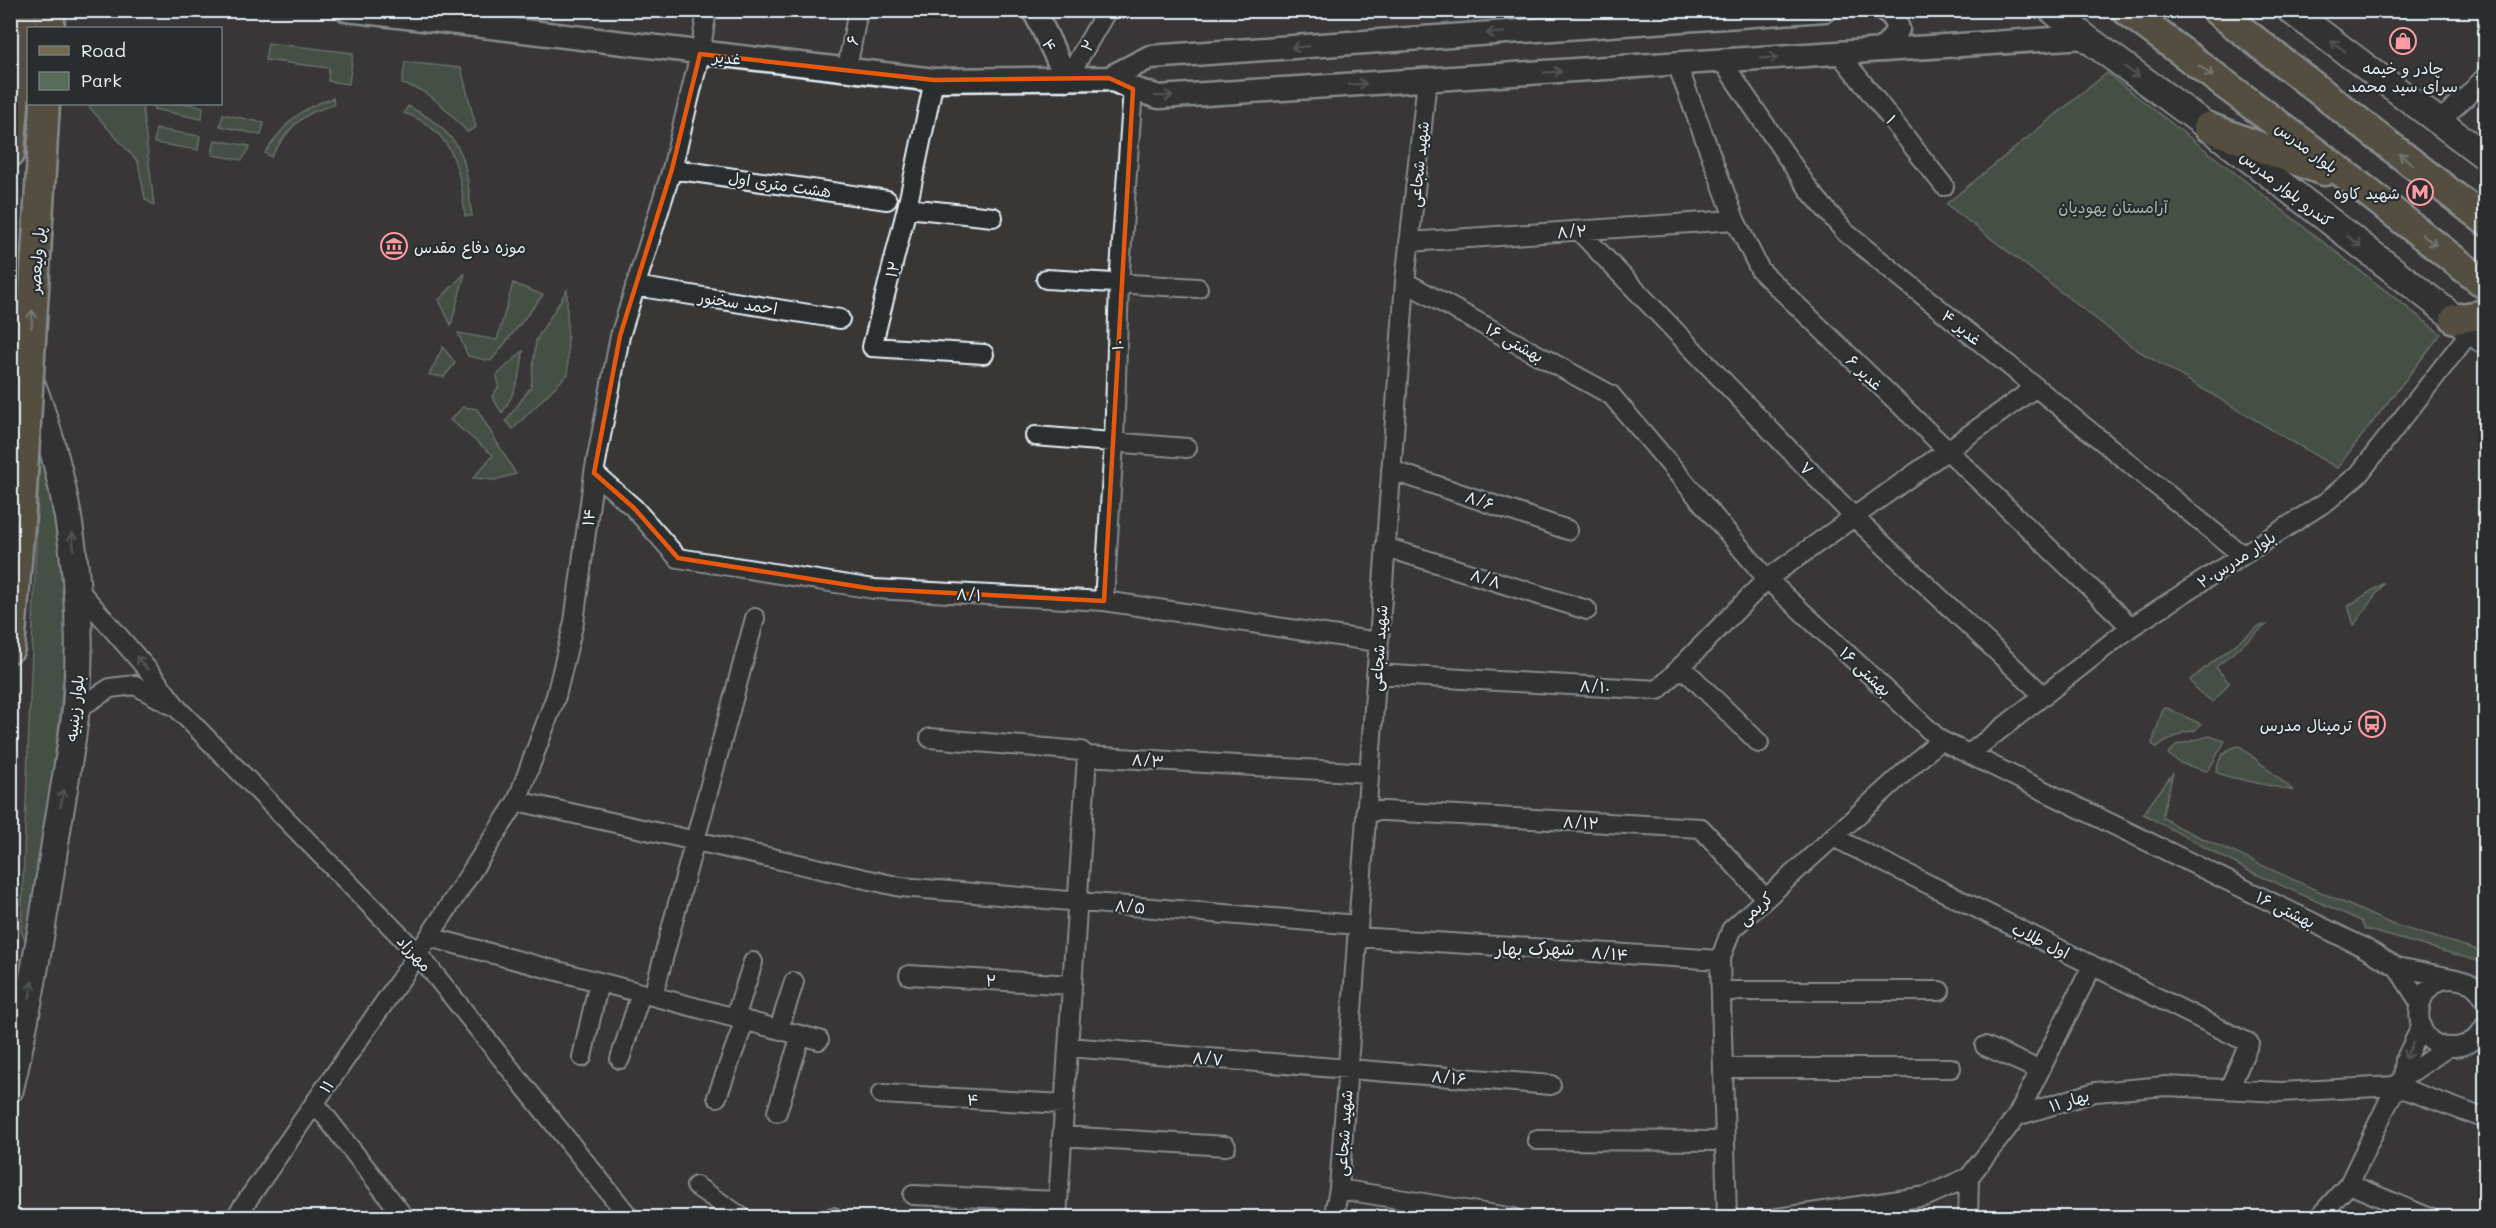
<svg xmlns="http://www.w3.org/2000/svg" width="2496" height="1228" viewBox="0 0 2496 1228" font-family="Mali,'Playpen Sans Arabic',sans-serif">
<rect width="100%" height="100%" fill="#383736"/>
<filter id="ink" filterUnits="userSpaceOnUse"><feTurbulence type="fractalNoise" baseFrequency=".0167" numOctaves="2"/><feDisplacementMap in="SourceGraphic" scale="12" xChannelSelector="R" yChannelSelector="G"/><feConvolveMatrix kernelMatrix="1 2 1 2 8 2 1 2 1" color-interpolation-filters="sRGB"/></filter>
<g filter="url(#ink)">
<path fill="#586d59" stroke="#a0afa8" stroke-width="1.5" d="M268 43 353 53 349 84 328 81 329 68 265 60Z
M405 62 461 68 476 127 467 132C447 110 431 90 402 84Z
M2107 73 2441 334 2337 468 2135 349 1946 204Z
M333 98 334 105C300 113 289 128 271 157L265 153C285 124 298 108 333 98Z
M91 104H142L154 205 145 199 138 162 89 107Z
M153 104H188L203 107 202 119 154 109Z
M408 106C428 116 453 133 462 156 469 174 469 197 472 216H465C460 169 454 130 404 113Z
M223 114 264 123 261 135 220 126Z
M156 129 200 136 198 150 154 143Z
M215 140 250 146 242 160 212 155Z
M465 273 451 325 439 300Z
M513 283 543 295 491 361 468 356 458 333 497 340Z
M567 290 568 374 513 429 506 421 531 387 536 340Z
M443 347 455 363 444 377 429 375Z
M523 351C522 373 514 395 502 413L492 397 499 386 497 375Z
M463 407 477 409 516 474 495 480 473 478 493 455 450 420Z
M40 442C53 489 66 539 66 589 68 708 44 825 26 942L21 931Z
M2384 583 2354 625 2348 606Z
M2266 625 2216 667 2229 683 2213 702 2198 691 2190 680 2259 626Z
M2167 708 2201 724 2194 731 2184 732 2156 747 2152 744 2163 709Z
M2209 736 2225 741 2209 769 2206 771 2180 763 2168 754 2177 745Z
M2240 746 2294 791 2225 776 2216 772C2219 757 2224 748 2240 746Z
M2173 773 2162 817 2178 827 2391 924 2485 952V963L2365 929 2361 921 2247 870 2143 814Z"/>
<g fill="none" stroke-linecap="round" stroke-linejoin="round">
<defs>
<path id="minor" d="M1839 53 1944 186
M1722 61 1810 191 1845 232 2242 555
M1677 64 1735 220 1760 270 2131 627
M847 69 858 10
M1067 79 1107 10
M934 80 907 208 872 347 984 354
M2439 121 2467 96 2486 76
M672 169 887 200
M907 208 993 217
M1579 231 1854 517 2044 696
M1409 242 1735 220
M1046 279 1198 288
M1405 282 1611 395 1767 579 1940 740 2363 947 2397 967 2457 979
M635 286 840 319
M1035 436 1187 448
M1391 470 1568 530
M594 473 634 508 678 558 874 589 1104 601 1378 642
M1385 547 1587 610
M77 588 153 676 178 709 418 954 630 1218
M1104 601 1114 443 1119 284 1133 89
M1681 666 1759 743
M1376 674 1658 690 1767 579 2036 387
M76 710 110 688 135 685 171 705
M930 738 1081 751 1087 756 1369 773
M1969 754 2131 627 2327 501 2359 474 2471 331
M517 801 901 887 1358 925
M1366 810 1701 828 1765 898
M1833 837 2249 1043 2229 1089
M429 937 819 1040
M1357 937 1720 960
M2397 967 2420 1003
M909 975 1072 985
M1721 991H1940
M653 996 755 618
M2486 1003C2482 993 2474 984 2464 981 2411 965 2402 1050 2454 1047 2470 1046 2479 1037 2486 1024
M735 1018 753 962
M779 1029 794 982
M1985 1046 2039 1070
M1068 1047 1551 1085
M582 1057 599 982
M620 1059 641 993
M1723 1068H1951
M2403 1078 2405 1060 2421 1027
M881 1094 1064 1104
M717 1097 745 1020
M315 1103 405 1218
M777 1112 801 1035
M2017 1116 2092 966
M1062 1136 1226 1146
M1537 1140 1725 1141
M2349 1184 2430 1218
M696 1186 743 1218
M1339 1189 1514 1218
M913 1195 1058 1201
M235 1218 418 954 517 801 556 696 574 622 594 473 620 336 672 169 700 54 707 10
M833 1218V1217
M1057 1218 1087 756
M1333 1218 1339 1189 1405 282 1427 80
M1727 1218 1720 960 1731 930 1940 740
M1777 1218 1927 1196 1969 1177 2017 1116 2095 1092 2166 1086 2280 1092 2396 1086 2486 1119
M1968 1218 1969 1177
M2318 1218 2349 1184 2396 1086 2403 1078 2448 1047"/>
<path id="tertiary" d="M347 10 934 80 1109 78 1150 57 1825 10
M1034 10 1067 79
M1881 50 1891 40 1898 29 1893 15 1885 10
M1109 78 1133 89 1159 97 2085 37"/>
<path id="secondary" d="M2052 10 2085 37 2208 127 2486 342
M2290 10 2486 157
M10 332C65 450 87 579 76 708 71 753 62 798 55 843 43 925 29 1007 10 1089"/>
<path id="primary" d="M2126 10 2356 183 2486 285
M2216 10 2486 221
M49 28 51 10
M2208 127 2324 171
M10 153 22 10
M2455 319 2486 314
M10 648 20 524"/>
</defs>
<use href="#minor" stroke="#e8f1f8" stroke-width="22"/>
<use href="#tertiary" stroke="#e8f1f8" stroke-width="27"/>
<use href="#secondary" stroke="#e8f1f8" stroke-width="30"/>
<use href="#primary" stroke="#e8f1f8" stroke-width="33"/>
<use href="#minor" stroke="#2a2d2e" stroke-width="18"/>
<use href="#tertiary" stroke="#2a2d2e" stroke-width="22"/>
<use href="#secondary" stroke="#2a2d2e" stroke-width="26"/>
<use href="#primary" stroke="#736c4b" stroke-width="28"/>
<defs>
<path id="primary-bridge" d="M20 524 45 104"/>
</defs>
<use href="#primary-bridge" stroke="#e8f1f8" stroke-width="33" stroke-linecap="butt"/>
<use href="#primary-bridge" stroke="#736c4b" stroke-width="28"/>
</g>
<defs><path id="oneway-shaft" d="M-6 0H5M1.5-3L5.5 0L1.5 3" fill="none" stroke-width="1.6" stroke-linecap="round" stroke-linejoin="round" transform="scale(1.5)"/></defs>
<g stroke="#6c7275">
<use href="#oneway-shaft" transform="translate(1495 33) rotate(176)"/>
<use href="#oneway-shaft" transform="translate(2338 46) rotate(-143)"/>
<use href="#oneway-shaft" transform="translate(1300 47) rotate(176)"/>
<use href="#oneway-shaft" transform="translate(1769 58) rotate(-4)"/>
<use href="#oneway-shaft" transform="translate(1553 72) rotate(-4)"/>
<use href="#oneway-shaft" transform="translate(2132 72) rotate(36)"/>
<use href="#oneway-shaft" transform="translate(1358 84) rotate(-4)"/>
<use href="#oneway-shaft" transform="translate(1164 96) rotate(1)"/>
<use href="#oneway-shaft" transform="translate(2354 241) rotate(38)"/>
<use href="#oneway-shaft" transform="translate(73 541) rotate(-97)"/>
<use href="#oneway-shaft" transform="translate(142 663) rotate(-131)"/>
<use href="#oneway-shaft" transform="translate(62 798) rotate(-81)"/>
<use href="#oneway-shaft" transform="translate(31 990) rotate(-80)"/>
<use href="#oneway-shaft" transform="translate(2409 1051) rotate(116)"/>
</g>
<g stroke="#b9bcb3">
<use href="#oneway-shaft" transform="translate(2206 71) rotate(37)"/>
<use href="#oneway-shaft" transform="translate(2406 159) rotate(-142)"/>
<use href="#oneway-shaft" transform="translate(2429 240) rotate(38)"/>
<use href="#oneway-shaft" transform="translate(32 319) rotate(-87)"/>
</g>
</g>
<path d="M0 0H2496V1228H0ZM700 54 934 80 1109 78 1133 89 1104 601 874 589 678 558 634 508 594 473 620 336 672 169Z" fill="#383736" fill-opacity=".55" fill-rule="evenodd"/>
<path fill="none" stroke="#e8590c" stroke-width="4.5" stroke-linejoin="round" d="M700 54 934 80 1109 78 1133 89 1104 601 874 589 678 558 634 508 594 473 620 336 672 169Z"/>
<defs>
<symbol id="shop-ring" viewBox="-11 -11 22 22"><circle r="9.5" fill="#2a2d2e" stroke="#ff9aa2" stroke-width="1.5"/><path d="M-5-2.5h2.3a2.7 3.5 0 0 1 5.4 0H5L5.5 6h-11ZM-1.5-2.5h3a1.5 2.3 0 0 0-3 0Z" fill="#ff9aa2"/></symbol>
<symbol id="metro-ring" viewBox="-11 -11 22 22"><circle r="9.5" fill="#2a2d2e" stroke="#ff9aa2" stroke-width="1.5"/><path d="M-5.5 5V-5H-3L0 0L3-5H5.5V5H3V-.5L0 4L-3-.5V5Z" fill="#ff9aa2"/></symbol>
<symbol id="museum-ring" viewBox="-11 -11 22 22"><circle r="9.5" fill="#2a2d2e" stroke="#ff9aa2" stroke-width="1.5"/><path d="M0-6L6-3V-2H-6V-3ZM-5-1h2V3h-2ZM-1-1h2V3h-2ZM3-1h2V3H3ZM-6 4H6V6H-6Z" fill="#ff9aa2"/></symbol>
<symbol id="bus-ring" viewBox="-11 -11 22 22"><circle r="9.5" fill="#2a2d2e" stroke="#ff9aa2" stroke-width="1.5"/><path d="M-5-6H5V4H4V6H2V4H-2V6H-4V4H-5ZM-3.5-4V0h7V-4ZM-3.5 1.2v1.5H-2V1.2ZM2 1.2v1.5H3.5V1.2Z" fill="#ff9aa2"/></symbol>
</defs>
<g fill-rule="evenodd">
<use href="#shop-ring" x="2388" y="26" width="30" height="30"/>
<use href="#metro-ring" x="2405" y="177" width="30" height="30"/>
<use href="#museum-ring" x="379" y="231" width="30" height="30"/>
<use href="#bus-ring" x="2357" y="709" width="30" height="30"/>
</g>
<g text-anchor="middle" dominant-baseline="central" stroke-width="4.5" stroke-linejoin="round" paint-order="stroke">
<g font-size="16" fill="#e8f1f8" stroke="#2a2d2e">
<text transform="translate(852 40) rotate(-79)">۶</text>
<text transform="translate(1050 45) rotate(64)">۴</text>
<text transform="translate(1087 45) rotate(-60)">۲</text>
<text transform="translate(727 57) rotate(6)">غدیر</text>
<text transform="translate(1892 119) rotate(51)">۱</text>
<text transform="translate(2307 147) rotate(37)">بلوار مدرس</text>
<text transform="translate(1418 164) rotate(-84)">شهید شجاعی</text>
<text transform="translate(780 184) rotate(8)">هشت متری اول</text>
<text transform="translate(2287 188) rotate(38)">کندرو بلوار مدرس</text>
<text transform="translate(1572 231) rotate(-4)">۸/۲</text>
<text transform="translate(36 260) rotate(-86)">پل ولیعصر</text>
<text transform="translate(892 269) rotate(-76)">۱۲</text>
<text transform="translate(738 302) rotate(9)">احمد سخنور</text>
<text transform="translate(1962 327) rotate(39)">غدیر ۴</text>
<text transform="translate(1515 342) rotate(29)">۱۶ بهشتی</text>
<text transform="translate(1117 345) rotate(-88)">۱۰</text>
<text transform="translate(1865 372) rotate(44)">غدیر ۶</text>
<text transform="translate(1807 468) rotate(46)">۷</text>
<text transform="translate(1480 500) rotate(19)">۸/۶</text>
<text transform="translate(588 517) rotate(-82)">۱۴</text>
<text transform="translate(2236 559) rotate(-33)">بلوار مدرس۲۰</text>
<text transform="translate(1486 578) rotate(17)">۸/۸</text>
<text transform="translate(969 594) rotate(3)">۸/۱</text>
<text transform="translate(1378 648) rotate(-86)">شهید شجاعی</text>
<text transform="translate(1866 671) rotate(43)">۱۶ بهشتی</text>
<text transform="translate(1595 686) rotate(3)">۸/۱۰</text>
<text transform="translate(74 708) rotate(-84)">بلوار زینبیه</text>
<text transform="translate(1148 760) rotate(4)">۸/۳</text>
<text transform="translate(1581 822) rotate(3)">۸/۱۲</text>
<text transform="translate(1130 906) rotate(5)">۸/۵</text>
<text transform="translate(1755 908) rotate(-42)">کریمی</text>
<text transform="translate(2286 909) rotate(26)">۱۶ بهشتی</text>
<text transform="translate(2041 940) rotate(26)">اول طلاب</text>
<text transform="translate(415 953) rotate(48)">مهرزاد</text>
<text transform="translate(1610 953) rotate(4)">۸/۱۴</text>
<text transform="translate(991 980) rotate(4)">۲</text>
<text transform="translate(1208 1058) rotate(5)">۸/۷</text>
<text transform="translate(1449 1077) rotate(5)">۸/۱۶</text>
<text transform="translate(326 1086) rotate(-55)">۱۱</text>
<text transform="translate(973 1099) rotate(3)">۴</text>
<text transform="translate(2069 1100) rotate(-17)">بهار ۱۱</text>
<text transform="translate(1343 1133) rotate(-86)">شهید شجاعی</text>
</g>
<g font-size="16" fill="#e8f1f8" stroke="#2a2d2e" text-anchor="end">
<text x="2403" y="67" text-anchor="middle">چادر و خیمه<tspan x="2403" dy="18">سرای سید محمد</tspan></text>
<text x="2400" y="192">شهید کاوه</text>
<text x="414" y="246" text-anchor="start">موزه دفاع مقدس</text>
<text x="2352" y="724">ترمینال مدرس</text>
</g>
<g font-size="16" fill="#a7b6b0" stroke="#2a2d2e">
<text x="2113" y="206">آرامستان یهودیان</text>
</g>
<g font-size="18" fill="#e8f1f8" stroke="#2a2d2e">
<text x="1535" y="948">شهرک بهار</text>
</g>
</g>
<rect width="2496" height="1228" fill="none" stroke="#2a2d2e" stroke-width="36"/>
<rect x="18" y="18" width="2460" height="1192" fill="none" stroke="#e8f1f8" stroke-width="2" filter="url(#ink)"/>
<rect x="27" y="27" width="195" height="78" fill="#2a2d2e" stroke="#767b7f" stroke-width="1.5"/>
<rect x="39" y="46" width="30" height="9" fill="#736c4b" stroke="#767b7f" stroke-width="1.5"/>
<text x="81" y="57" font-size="18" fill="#e8f1f8">Road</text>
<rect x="39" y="72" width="30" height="18" fill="#586d59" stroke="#767b7f" stroke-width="1.5"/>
<text x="81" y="87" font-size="18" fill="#e8f1f8">Park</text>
</svg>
